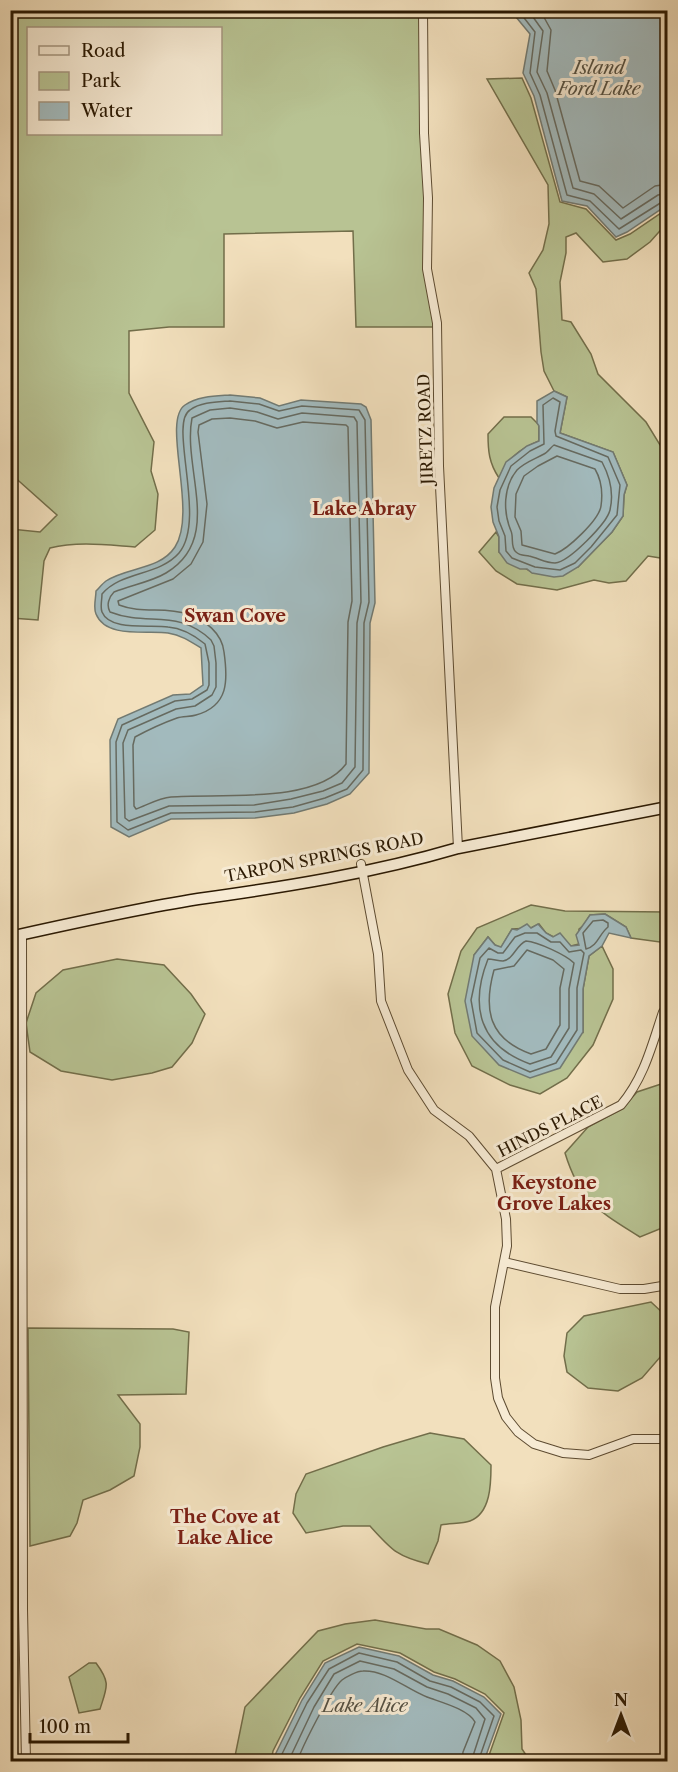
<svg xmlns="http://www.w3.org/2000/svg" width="678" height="1772" viewBox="0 0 678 1772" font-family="'Libre Caslon Text',serif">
<rect width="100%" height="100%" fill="#f2e0bd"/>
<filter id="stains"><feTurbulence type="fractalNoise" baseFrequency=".00333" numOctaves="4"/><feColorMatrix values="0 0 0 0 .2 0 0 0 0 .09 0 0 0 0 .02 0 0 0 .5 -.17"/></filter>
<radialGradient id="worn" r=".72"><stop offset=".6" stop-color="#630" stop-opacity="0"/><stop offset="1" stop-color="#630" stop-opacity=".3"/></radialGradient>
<path fill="#b8c393" stroke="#726e4a" stroke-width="1.5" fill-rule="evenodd" d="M11 11H420L424 199V269L434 327H356L353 231 224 234V327H169L129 331V393L154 442 151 471 158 494 155 530 135 547C107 545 78 541 50 548L44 561 38 620 11 618V529L40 532 57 515 11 474ZM28 28H220V134H28Z
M522 78 531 98 560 202 586 209 616 240 630 234 667 209V223L650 242 627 259 603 262 576 233 566 237V253L560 282 562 320 571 322 591 354 598 374 646 422 660 445 667 448V559L648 556 626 581 609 583 594 580 557 590 517 584 496 571 479 552 496 532 499 537V552L533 573 578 567 612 532 623 516 624 495 627 485 613 452 560 433 567 397 554 391 544 371 541 352 536 289 529 273 543 250 549 224 548 185 487 79Z
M504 417H531L539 425V441C519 449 508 459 499 478 489 463 488 451 488 434Z
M531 905 565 911 667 912V943L631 938 626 927 605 914 590 915 584 925 579 929V944L571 946 546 933 539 924 531 928 512 929 501 948 495 945 488 937 474 955 583 1032V989L589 956 602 946 613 969V999L593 1045 567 1078 540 1094 510 1085 472 1066 455 1033 448 994 461 951 477 928Z
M117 959 164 965 191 994 205 1014 192 1043 172 1067 152 1073 112 1080 61 1071 30 1052 26 1023 36 993 63 970Z
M667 1082V1226L640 1237C599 1211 580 1202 565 1153L588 1127 622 1109 637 1092Z
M651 1302 665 1315 667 1337 662 1355 642 1378 618 1391 588 1388 567 1372 564 1356 567 1333 584 1316Z
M28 1328 173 1329 189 1332 186 1394 118 1395 140 1424V1447L134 1476 110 1490 83 1500 77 1523 70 1536 30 1546Z
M430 1433 464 1439 491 1465C491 1483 491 1513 470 1521 462 1524 450 1523 441 1525L438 1541 428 1564C396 1556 392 1550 370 1526H343L306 1533 293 1513 296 1494 306 1474 383 1447Z
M375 1620 426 1629H439L477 1645 500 1661 514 1687 521 1720 522 1749 530 1761H487L504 1713 485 1694 455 1679 434 1672 400 1653 357 1644 323 1661 300 1698 273 1751 271 1761H234L245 1707 318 1631 345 1624Z
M89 1663H96C111 1683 107 1687 100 1709L79 1713 69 1677Z"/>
<path fill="#a2babd" stroke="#727a72" stroke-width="1.5" d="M511 11H667V205L627 232 616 237 587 206 562 201 534 96 523 73 530 34Z
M554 391 567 397 560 433 613 452 627 485 624 495 623 516 612 532 578 567 563 576 554 577 532 573 527 569H520L507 563 499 552V537L493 522 491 507 494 488 506 462 527 446 539 441V426L537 423V401Z
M230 395 260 398 279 406 301 400 361 404 366 407 371 420 375 603 370 623 369 773 350 794 327 804 294 813 255 818 171 819 129 837 111 827 110 740 118 719 173 695 190 694 203 685 201 648C190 641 181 635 168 633 148 630 106 639 96 614 93 607 96 598 96 591 99 588 103 583 106 581 127 567 160 570 175 547 198 512 161 421 185 405 198 396 216 396 230 395Z
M605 914 626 927 631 938 609 933 602 946 589 956 583 989V1032L560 1068 530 1078 499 1065 472 1036 465 1001 474 955 488 937 495 945 501 947 512 929 517 930 527 924 531 928 538 924 546 933 553 937 560 933 571 946 579 945 576 935 590 915Z
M359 1647 399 1656 433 1675 453 1681 484 1697 501 1714 484 1761H274L276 1753 302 1700 325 1663Z"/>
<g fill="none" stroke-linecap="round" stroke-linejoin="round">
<path stroke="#666a60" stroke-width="1.5" d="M518 10 535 32 530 73 540 95 567 195 590 201 619 229 662 202 668 201
M528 10 543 31 537 72 547 93 573 188 594 194 621 219 658 195 668 193
M540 10 551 30 547 71 555 90 580 181 599 186 623 208 655 186 668 184
M553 398 560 402 555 431 556 436 608 457 620 485 617 515 591 547 575 563 560 570 535 567 512 558 506 551 505 536 499 521 497 507 500 490 511 466 530 451 544 444 543 405Z
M230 401 259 404 279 411 302 406 359 410 365 420 369 602 364 623 363 770 347 789 325 798 293 807 255 812 171 813 128 830 117 822 116 742 122 725 175 701 192 699 207 690 209 685V663L205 644C194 635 182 628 168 627 152 624 110 632 102 612 100 607 102 600 102 594 121 571 159 576 179 553 207 520 168 423 190 410 201 402 217 402 230 401Z
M230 408 257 412 278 419 302 413 354 417 357 422 361 602 357 623 355 767 342 783 323 791 291 799 254 805 169 806 129 821 125 818 123 743 128 730 176 709 195 706 212 695 216 687V663L214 646 211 640C177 608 148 627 110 612 106 605 109 597 114 592 131 585 151 582 166 573 224 539 182 469 192 418L210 410Z
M230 418 255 421 277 428 303 422 346 425 348 427 352 601 348 622 346 764C316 805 217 793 171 797 159 798 147 805 136 809L134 806 133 745 135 737C148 730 163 723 177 718 183 716 190 717 196 715 229 706 228 680 224 652 222 633 205 620 188 614 165 606 142 614 119 605L118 601 173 579 191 564 203 542 207 504 198 432 199 425 212 419Z
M554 445 602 462C610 477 614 493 610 510 607 523 569 562 555 563 546 563 538 558 529 556 525 555 520 556 516 552 510 547 514 538 511 531 503 512 503 487 517 470 525 462 535 459 544 454 548 452 551 447 554 445Z
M557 456 595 469C602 481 603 492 601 506 599 520 568 549 555 554L522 545 521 531 515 517 516 494 524 476 538 466Z
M603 920 608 923V927C599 934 598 946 586 949L583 933 593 921Z
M525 933H537L551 942H560L569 952 581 950 584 953 577 988V1030L556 1063 530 1072 503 1060 477 1033 471 1000 480 958 489 948 498 953H503L515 937Z
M526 941C538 942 566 955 574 963L569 989V1028L551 1057 530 1064C480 1046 469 1007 488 959 493 959 498 961 503 961 514 959 516 945 526 941Z
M527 950 553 960 564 969 560 988V1025L546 1049 531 1054C489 1039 483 1010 494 970L514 966Z
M280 1762 282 1754 307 1703 329 1669 359 1653 397 1662 430 1681 451 1687 480 1702 494 1716 478 1762
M288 1762 314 1707 334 1674 360 1661 394 1669 427 1687 448 1694 476 1708 485 1719 471 1762
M297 1762C302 1747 331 1689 342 1680 346 1677 357 1671 363 1671 386 1670 406 1689 427 1697 440 1702 468 1709 475 1722L463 1752 462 1762"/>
<defs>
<path id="minor" d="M423 10 424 133 428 198 427 269 437 323 439 466 458 848
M361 864 378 954 381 1001 408 1070 434 1110 469 1136 496 1169 506 1219 507 1246 495 1307V1378L498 1398 506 1417 518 1432 534 1444 563 1453 589 1455 633 1439H663L668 1441
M22 934 23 1609 26 1762
M496 1169 621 1105C644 1078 652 1045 663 1012
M504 1262 620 1289H644L668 1285"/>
<path id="secondary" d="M10 937C73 923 135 909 198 899 285 887 373 873 458 848L668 807"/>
</defs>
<use href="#minor" stroke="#5d4b31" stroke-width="10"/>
<use href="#secondary" stroke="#2b1902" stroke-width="13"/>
<use href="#minor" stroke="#f7ebd4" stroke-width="8"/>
<use href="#secondary" stroke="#f7ebd4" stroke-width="10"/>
</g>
<g text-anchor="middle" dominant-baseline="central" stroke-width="6" stroke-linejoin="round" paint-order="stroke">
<g font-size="16" fill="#2b1902" stroke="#f7ebd4">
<text transform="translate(425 429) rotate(-92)">JIRETZ ROAD</text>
<text transform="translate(324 857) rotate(-11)">TARPON SPRINGS ROAD</text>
<text transform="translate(550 1126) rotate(-27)">HINDS PLACE</text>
</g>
<g font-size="18" font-style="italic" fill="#555143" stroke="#f7ebd4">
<text x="599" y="68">Island<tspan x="599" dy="21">Ford Lake</tspan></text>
<text x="365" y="1706">Lake Alice</text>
</g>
<g font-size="18" font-weight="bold" fill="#7a1f14" stroke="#f7ebd4">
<text x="364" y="509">Lake Abray</text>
<text x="235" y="616">Swan Cove</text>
<text x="554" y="1183">Keystone<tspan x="554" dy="21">Grove Lakes</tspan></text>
<text x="225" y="1517">The Cove at<tspan x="225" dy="21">Lake Alice</tspan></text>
</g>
</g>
<rect width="678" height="1772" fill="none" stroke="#f2e0bd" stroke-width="36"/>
<rect x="12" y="12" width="654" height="1748" fill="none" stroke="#2b1902" stroke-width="3"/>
<rect x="18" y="18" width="642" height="1736" fill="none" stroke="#2b1902" stroke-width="1.5"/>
<rect x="27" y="27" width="195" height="108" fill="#f7ebd4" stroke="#a59780" stroke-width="1.5"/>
<rect x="39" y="46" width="30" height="9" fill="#f7ebd4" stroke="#a59780" stroke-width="1.5"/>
<text x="81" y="57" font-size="18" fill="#2b1902">Road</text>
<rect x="39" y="72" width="30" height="18" fill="#b8c393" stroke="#a59780" stroke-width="1.5"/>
<text x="81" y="87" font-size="18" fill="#2b1902">Park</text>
<rect x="39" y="102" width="30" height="18" fill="#a2babd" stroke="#a59780" stroke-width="1.5"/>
<text x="81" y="117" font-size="18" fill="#2b1902">Water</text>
<g transform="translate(621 1715)" stroke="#f7ebd4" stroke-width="4.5" paint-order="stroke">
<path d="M0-4.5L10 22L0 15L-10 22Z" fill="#2b1902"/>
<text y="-9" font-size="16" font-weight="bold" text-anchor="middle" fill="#2b1902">N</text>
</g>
<path d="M30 1733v9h98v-9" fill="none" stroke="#2b1902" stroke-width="3"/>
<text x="39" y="1733" font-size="18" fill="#2b1902" stroke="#f7ebd4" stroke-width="4.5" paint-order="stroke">100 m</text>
<rect width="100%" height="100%" filter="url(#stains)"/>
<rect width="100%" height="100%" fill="url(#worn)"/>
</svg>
